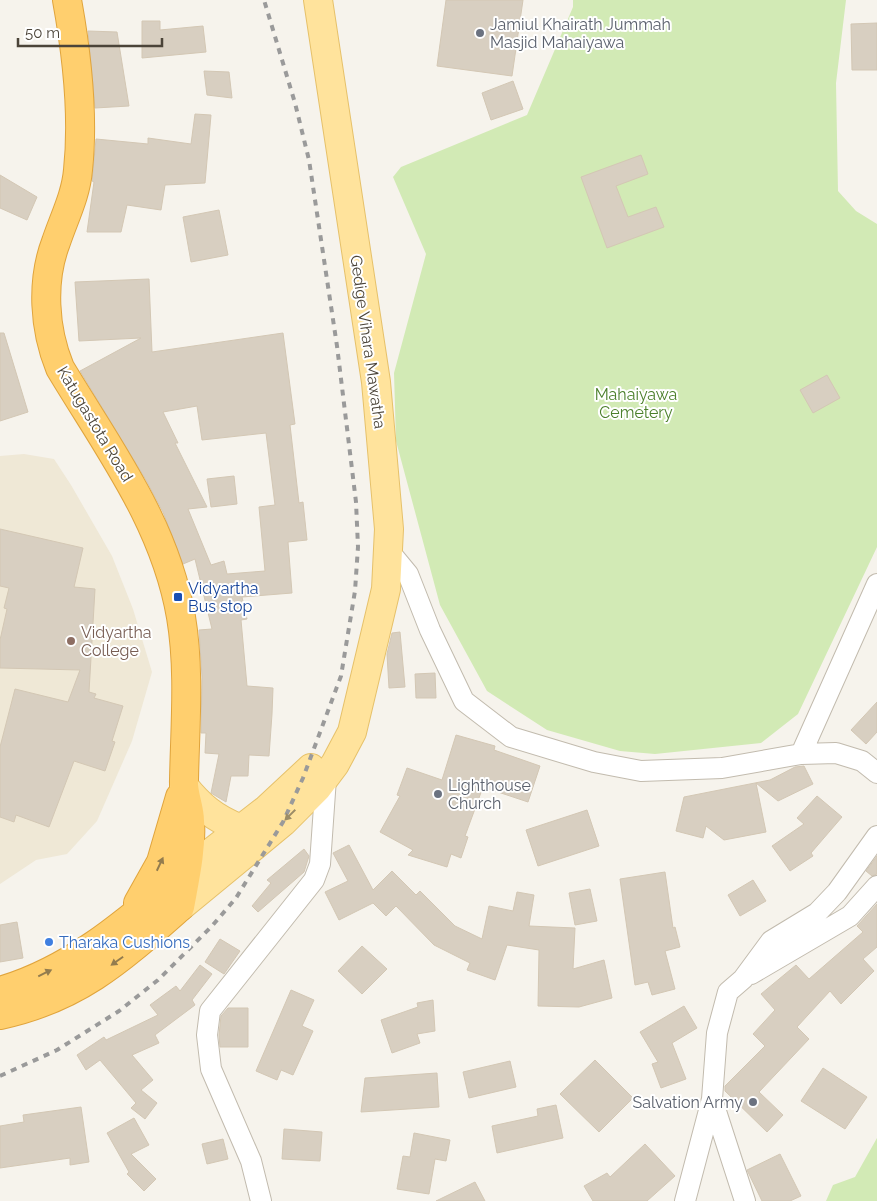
<svg xmlns="http://www.w3.org/2000/svg" width="877" height="1201" viewBox="0 0 877 1201" font-family="Raleway,sans-serif">
<rect width="100%" height="100%" fill="#f6f3ec"/>
<path fill="#efe8d6" d="M24 454 54 459 71 485 112 556 133 609 152 672 132 741 97 821 67 854 36 860 0 884V456Z"/>
<path fill="#d2eab5" d="M573 0H846L836 83 838 191 856 211 877 224V547L798 714 761 743 655 754 620 751 547 730 487 691 440 605 396 441 394 373 426 254 393 177 401 167 527 115 573 7Z
M877 1138V1201H826L833 1185 855 1177Z"/>
<path fill="#d8cfc1" stroke="#d3c7b4" fill-rule="evenodd" d="M446 0H523L512 76 437 66Z
M142 21H160V30L203 26 206 52 142 58Z
M877 23V70H852L851 24Z
M88 31 117 32 129 106 95 108Z
M204 71 229 72 232 98 207 95Z
M513 81 523 109 491 120 482 93Z
M195 114 211 115 205 183 165 185 161 210 127 205 121 232H87L94 182 92 181 96 139 148 144V138L191 144Z
M641 155 648 174 616 186 628 217 656 207 664 227 607 248 581 177Z
M0 175 37 197 27 220 0 208Z
M219 210 228 255 191 262 183 217Z
M149 279 152 352 283 333 295 424 290 425 299 503 303 502 307 540 288 542 292 593 242 597 247 619 241 620 247 686 273 688 272 714 269 756 249 755 248 776H231L226 802 211 793 219 754 205 753 206 733H201L202 677 199 630 212 629 195 559 183 564 163 512 146 480 80 371 141 338 79 341 75 282ZM197 406 202 440 266 433 275 505 259 507 265 571 227 574 224 561 211 565 188 509 207 507 175 443H178L163 412Z
M0 333H4L28 412 0 421Z
M827 375 840 398 813 413 800 390Z
M234 476 237 504 211 507 207 479Z
M0 529 83 548 74 587 95 589 89 692 96 694 94 698 123 706 112 741 115 742 105 771 74 761 49 827 16 815 14 822 0 817V747L15 689 68 702 80 670 0 668V640L7 609 4 608 9 588 0 586Z
M400 632 405 687 389 688 387 654 392 633Z
M435 673 436 698H416L415 674Z
M877 702V732L866 744 851 730Z
M456 735 495 746 494 750 540 766 528 802 483 787 465 836 468 837 461 858 451 854 447 867 408 855 413 850 380 832 400 796 397 795 407 768 442 780Z
M804 766 813 784 778 801 756 783 766 832 724 840 706 826 703 838 676 831 684 797 770 780 795 767Z
M817 796 842 817 811 853 813 856 790 871 772 846 804 824 797 818Z
M587 810 599 846 538 866 526 830Z
M349 845 373 890 392 871 416 895 420 891 455 926 482 939 489 906 513 911 517 892 534 895 529 926 575 928 573 969 604 960 612 998 579 1007 538 1006 539 950 507 945 495 980 467 970 470 963 434 945 396 906 386 916 373 903 339 920 325 892 348 881 333 853Z
M304 849 309 856 304 872 258 912 252 906 271 883 267 880Z
M877 856V874L872 876 866 871Z
M665 872 673 928 675 927 680 947 665 951 675 989 652 995 648 982 635 985 620 879Z
M753 880 766 901 740 916 728 895Z
M590 889 597 921 575 925 569 893Z
M877 904V947L863 959 874 971 841 1004 830 991 797 1027 809 1039 759 1092 783 1115 767 1132 725 1091V1086L765 1046 753 1034 775 1010 761 994 796 965 809 979 863 932 857 926Z
M17 922 23 958 0 962V925Z
M220 939 240 951 224 974 205 962Z
M362 946 387 969 362 994 338 971Z
M200 965 212 974 192 1000 195 1005 155 1035 159 1043 132 1055 153 1080 141 1090 157 1103 145 1119 131 1108 136 1103 100 1060 86 1070 77 1055 104 1037 106 1040 158 1015 150 1005 176 986 180 991Z
M291 990 314 1000 302 1026 313 1031 293 1075 281 1070 277 1080 256 1071Z
M433 1000 435 1031 417 1034 420 1043 392 1053 381 1020 418 1007 417 1003Z
M684 1006 697 1028 672 1043 686 1079 661 1088 652 1064 658 1062 640 1032Z
M228 1008H248V1047H220L219 1035 221 1016Z
M595 1060 633 1098 599 1132 560 1094Z
M510 1061 516 1087 469 1098 463 1072Z
M823 1068 867 1097 845 1129 801 1101Z
M437 1073 439 1107 361 1112 365 1078Z
M556 1105 563 1138 497 1153 492 1126 538 1116 537 1109Z
M81 1107 89 1162 70 1165V1158L0 1168V1126L24 1122 23 1115Z
M134 1118 149 1145 131 1154 156 1179 144 1191 127 1174 129 1172 107 1133Z
M284 1129 322 1132 320 1161 282 1159Z
M414 1133 450 1140 446 1161 435 1159 429 1194 397 1189 403 1156 410 1157Z
M223 1139 228 1159 207 1164 202 1144Z
M645 1144 675 1176 647 1201H593L584 1186 607 1173 610 1177Z
M780 1154 801 1196 790 1201H762L747 1170Z
M475 1182 485 1201H436Z"/>
<g fill="none" stroke-linecap="round" stroke-linejoin="round">
<defs>
<path id="street" d="M389 551 408 574 430 630 464 701 511 737 594 762 641 771 722 768 801 754 836 753 862 761 877 773
M801 754 877 584
M751 974 850 916 877 886
M261 1201 251 1161 211 1069 207 1035 210 1011 314 880 320 864 326 778
M685 1201 712 1099
M745 1201 712 1099 717 1033 728 992 743 979 771 941 817 913 837 892 877 836"/>
<path id="primary" d="M184 786C200 806 214 818 239 828
M186 872 267 809 311 768
M180 907 283 822 317 788 335 764 352 732 386 589 389 529 376 382 318 0"/>
<path id="highway" d="M138 903 161 862 180 797
M0 991C73 970 129 920 186 872
M0 1015C79 998 121 959 180 907 185 879 192 849 190 821 190 807 183 794 184 780 185 727 190 670 181 617 165 523 108 448 60 368 44 329 41 281 56 242 64 218 76 195 78 170 84 114 77 55 67 0"/>
</defs>
<use href="#street" stroke="#c2bbae" stroke-width="22"/>
<use href="#primary" stroke="#e6c16a" stroke-width="30"/>
<use href="#highway" stroke="#e0a43c" stroke-width="30"/>
<use href="#street" stroke="#fff" stroke-width="20"/>
<use href="#primary" stroke="#ffe39c" stroke-width="28"/>
<use href="#highway" stroke="#ffcf6e" stroke-width="28"/>
<path stroke="#9a9a9a" stroke-width="4" stroke-dasharray="6 6" stroke-linecap="butt" d="M0 1076 57 1050 119 1011 158 980 212 926 236 898 283 822 303 778 341 676 355 591 358 547 356 502 337 346 309 160 295 103 264 0"/>
</g>
<defs><path id="oneway-solid" d="M-6-.8H1V-3.2L6.5 0L1 3.2V.8H-6Z" transform="scale(1.25)"/></defs>
<use fill="#9c8c66" href="#oneway-solid" transform="translate(290 815) rotate(135)"/>
<g fill="#937c4e">
<use href="#oneway-solid" transform="translate(160 864) rotate(-65)"/>
<use href="#oneway-solid" transform="translate(117 961) rotate(145)"/>
<use href="#oneway-solid" transform="translate(45 973) rotate(-26)"/>
</g>
<g fill="#6b7280" stroke="#fff" stroke-width="2">
<circle cx="480" cy="33" r="5"/>
<circle cx="438" cy="794" r="5"/>
<circle cx="753" cy="1102" r="5"/>
</g>
<rect fill="#1a4fb4" stroke="#fff" stroke-width="2" x="173" y="592" width="10" height="10" rx="2.5"/>
<circle fill="#8d6e63" stroke="#fff" stroke-width="2" cx="71" cy="641" r="5"/>
<circle fill="#3f7fe0" stroke="#fff" stroke-width="2" cx="49" cy="942" r="5"/>
<g text-anchor="middle" dominant-baseline="central" stroke-width="4" stroke-linejoin="round" paint-order="stroke">
<g font-size="16" fill="#5b616d" stroke="#fff" text-anchor="start">
<text x="490" y="24">Jamiul Khairath Jummah<tspan x="490" dy="18">Masjid Mahaiyawa</tspan></text>
<text x="448" y="785">Lighthouse<tspan x="448" dy="18">Church</tspan></text>
<text x="743" y="1102" text-anchor="end">Salvation Army</text>
</g>
<g font-size="16" fill="#4b4439" stroke="#fff">
<text transform="translate(368 342) rotate(82)">Gedige Vihara Mawatha</text>
<text transform="translate(95 424) rotate(59)">Katugastota Road</text>
</g>
<g font-size="16" fill="#4a7f2a" stroke="#fff">
<text x="636" y="394">Mahaiyawa<tspan x="636" dy="18">Cemetery</tspan></text>
</g>
<g font-size="16" fill="#164399" stroke="#fff" text-anchor="start">
<text x="188" y="588">Vidyartha<tspan x="188" dy="18">Bus stop</tspan></text>
</g>
<g font-size="16" fill="#785e54" stroke="#fff" text-anchor="start">
<text x="81" y="632">Vidyartha<tspan x="81" dy="18">College</tspan></text>
</g>
<g font-size="16" fill="#366cbe" stroke="#fff" text-anchor="start">
<text x="59" y="942">Tharaka Cushions</text>
</g>
</g>
<path d="M18 38v8h144v-8" fill="none" stroke="#4b4439" stroke-width="2.5"/>
<text x="25" y="38" font-size="15" fill="#4b4439" stroke="#ffffff" stroke-width="4" paint-order="stroke">50 m</text>
</svg>
